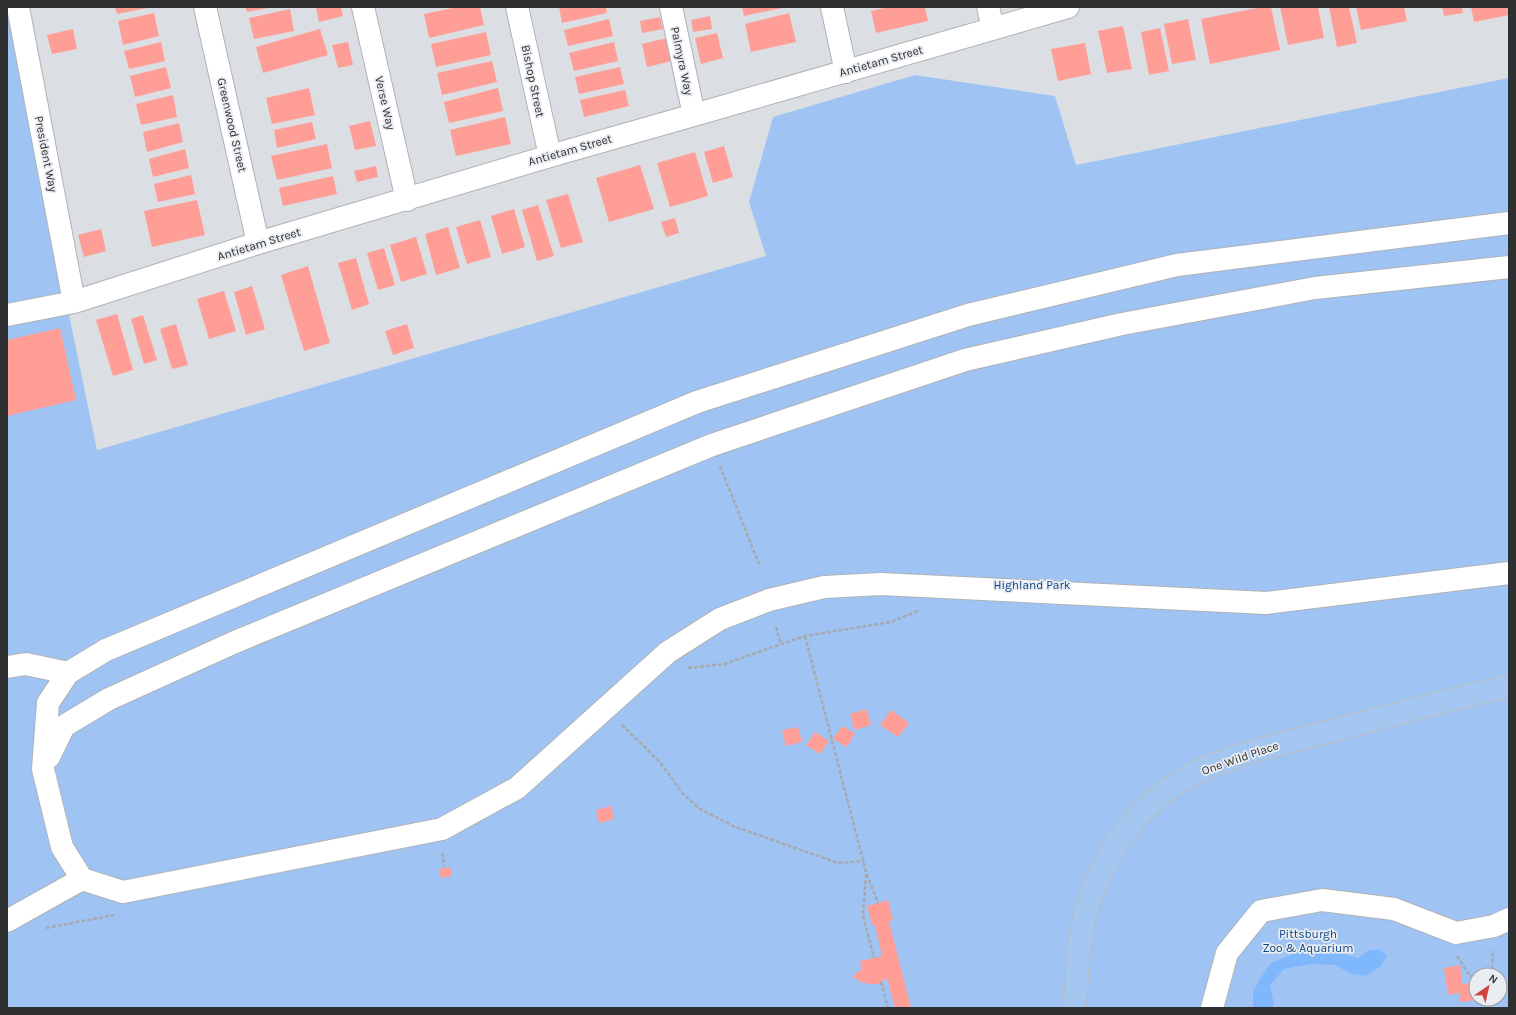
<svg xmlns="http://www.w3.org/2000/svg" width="1516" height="1015" viewBox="0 0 1516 1015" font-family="Karla,sans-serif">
<rect width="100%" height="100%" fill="#dbdfe3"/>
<path fill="#9fc4f3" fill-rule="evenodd" d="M7 7H18L67 305 97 450 766 256 749 202 773 117 915 75 1055 96 1076 165 1509 78V1008H7ZM1476 975H1500V999H1476Z"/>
<path fill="#7fb7fd" d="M1318 944 1338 946 1347 955 1358 958 1367 951 1379 949 1387 956 1380 967 1366 976 1352 974 1335 965 1310 964 1284 969 1270 985 1274 1004 1271 1008H1253V992L1260 979 1271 963Z"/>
<path fill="#ff9e96" d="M115 7H147V8L117 14Z
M245 7H268V8L247 12Z
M316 7H341L343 16 319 22Z
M457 7H480L484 25 429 38 424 14Z
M559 7H606L607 13 562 23Z
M742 7H782V8L744 16Z
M888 7H925L928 21 876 33 871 11Z
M1262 7H1271L1280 50 1210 64 1201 19Z
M1280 7H1318L1324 38 1288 45Z
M1329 7H1349L1357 43 1337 47Z
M1356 7H1404L1407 21 1361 30Z
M1442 7H1462L1463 13 1444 16Z
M1471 7H1509V15L1474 22Z
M290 9 294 31 254 39 249 18Z
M154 13 159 36 123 45 118 21Z
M789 13 796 42 751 52 745 24Z
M710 16 712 29 693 32 691 20Z
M660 17 663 29 642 33 640 21Z
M609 19 613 36 568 46 564 30Z
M1188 19 1196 60 1172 64 1164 24Z
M1123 26 1132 69 1107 73 1098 31Z
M1160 28 1169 71 1149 75 1141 32Z
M73 29 77 49 52 54 47 35Z
M320 29 328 55 263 73 256 47Z
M486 32 491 55 436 67 431 44Z
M717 33 723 58 701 64 695 38Z
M667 38 672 61 647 67 642 44Z
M161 42 165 61 129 69 124 51Z
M348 42 353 65 338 68 332 45Z
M614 42 618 61 574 71 569 53Z
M1085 43 1091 74 1058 81 1051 49Z
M492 61 497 82 442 95 437 73Z
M166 67 171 88 135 97 130 76Z
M620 67 624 84 579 94 575 77Z
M309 88 315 115 272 124 266 98Z
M498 88 503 111 449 123 444 102Z
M625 90 629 106 584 117 580 100Z
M173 95 177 117 141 125 136 104Z
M505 117 511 144 456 156 450 130Z
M370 121 376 146 355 150 349 126Z
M312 122 316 139 277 148 274 130Z
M179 123 183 142 147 152 143 132Z
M327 144 332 168 277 180 271 156Z
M724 146 733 177 713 183 704 152Z
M185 149 189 168 153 177 149 159Z
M695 152 708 196 670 207 657 163Z
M640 165 654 209 609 222 596 178Z
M376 166 378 177 357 182 354 171Z
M191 175 195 194 158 202 154 184Z
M333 176 337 194 283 206 279 188Z
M568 194 583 242 561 248 546 200Z
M197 200 205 235 152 247 144 211Z
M538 205 554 256 537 261 522 210Z
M514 209 525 247 502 254 491 216Z
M675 218 679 233 666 237 661 222Z
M480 220 491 257 467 264 456 227Z
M448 227 460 268 436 275 425 234Z
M101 229 106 251 84 257 78 235Z
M416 237 427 274 401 282 390 245Z
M384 248 395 285 378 290 367 253Z
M356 258 369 304 352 310 338 263Z
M308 266 330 343 304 351 281 275Z
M252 286 265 329 246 335 234 292Z
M224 291 236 331 209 339 197 299Z
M117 314 133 370 113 376 96 320Z
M143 315 157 360 144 364 131 319Z
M176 324 188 365 172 369 160 329Z
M407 324 414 348 393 355 385 331Z
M60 328 76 400 7 416V340Z
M866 709 871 725 855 730 850 714Z
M891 710 909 723 898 737 880 725Z
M842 726 855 733 847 747 833 739Z
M798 727 802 742 786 746 782 730Z
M815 732 829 741 820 754 806 745Z
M611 806 614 819 599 823 596 810Z
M450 867 452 876 441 878 439 869Z
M888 900 893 920 889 921 911 1008H895L887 978 878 984H869L861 982 853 977 857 972 862 970 860 961 882 956 875 925H872L867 906Z
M1460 965 1462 984 1476 982V1000L1460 1002 1459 993 1448 995 1444 968Z"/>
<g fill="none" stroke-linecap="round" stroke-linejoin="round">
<defs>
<path id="minor" d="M18 7 74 302
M205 7 258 243
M363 7 407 200
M517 7 550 156
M671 7 694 115
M832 7 846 72
M988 7 993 28
M1509 223 1177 265 968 315 697 402 106 650 68 673 48 703 43 769 62 847 82 879 123 892 442 829 517 788 668 652 720 619 769 600 824 587 881 584 1266 603 1509 573
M7 315 74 302 258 243 550 156 694 115 1068 7
M7 667 26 664 68 673
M49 757 64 726 109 699 235 642 712 445 965 360 1122 324 1315 288 1509 267
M7 921 82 879
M1212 1008 1227 953 1261 911 1322 900 1394 909 1456 933 1494 926 1509 919"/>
<path id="major" d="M1075 1008C1077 979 1077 949 1084 920 1101 849 1146 791 1215 764 1250 751 1287 742 1323 733 1385 717 1447 700 1509 686"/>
</defs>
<use href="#minor" stroke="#afb2b6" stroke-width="24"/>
<use href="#major" stroke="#bcbcbd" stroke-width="24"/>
<path stroke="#a6a9ad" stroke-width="2.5" stroke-dasharray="4 2" stroke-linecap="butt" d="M720 466 759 564
M776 627 781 644
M805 636 866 872 878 903
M688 668 724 664 805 636 891 622 920 610
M622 725 659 761 684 795 700 809 733 826 838 863 864 861
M442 853 445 866
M866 874 863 916 874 958
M46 928 114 915
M1457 956 1470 976H1476
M1492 975 1493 950
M881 982 888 1008
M1500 983 1506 987 1509 986"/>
<use href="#minor" stroke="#fff" stroke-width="22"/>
<use href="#major" stroke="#a4c7f2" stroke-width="22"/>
</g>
<g text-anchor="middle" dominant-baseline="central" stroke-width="3.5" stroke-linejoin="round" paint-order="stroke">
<g font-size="12" fill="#2e2f31" stroke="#e9ecf0">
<text transform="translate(682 61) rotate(78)">Palmyra Way</text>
<text transform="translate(881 61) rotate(-16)">Antietam Street</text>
<text transform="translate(533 81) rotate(78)">Bishop Street</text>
<text transform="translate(385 103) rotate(77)">Verse Way</text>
<text transform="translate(232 125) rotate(77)">Greenwood Street</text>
<text transform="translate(570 150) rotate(-16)">Antietam Street</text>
<text transform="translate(46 154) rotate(79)">President Way</text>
<text transform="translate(259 244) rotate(-17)">Antietam Street</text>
<text transform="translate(1240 758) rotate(-19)">One Wild Place</text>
</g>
<g font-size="12" fill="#0c4684" stroke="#e9ecf0">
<text x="1032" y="585">Highland Park</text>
<text x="1308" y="934">Pittsburgh<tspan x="1308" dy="14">Zoo &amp; Aquarium</tspan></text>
</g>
</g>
<rect width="1516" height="1015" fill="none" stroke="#2e2f31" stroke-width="16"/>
<g transform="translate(1488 987) rotate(34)"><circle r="19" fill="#e9ecf0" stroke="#9ea0a4"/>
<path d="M0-3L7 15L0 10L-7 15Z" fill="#d14241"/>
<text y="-6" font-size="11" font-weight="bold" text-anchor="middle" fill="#2e2f31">N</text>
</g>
</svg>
